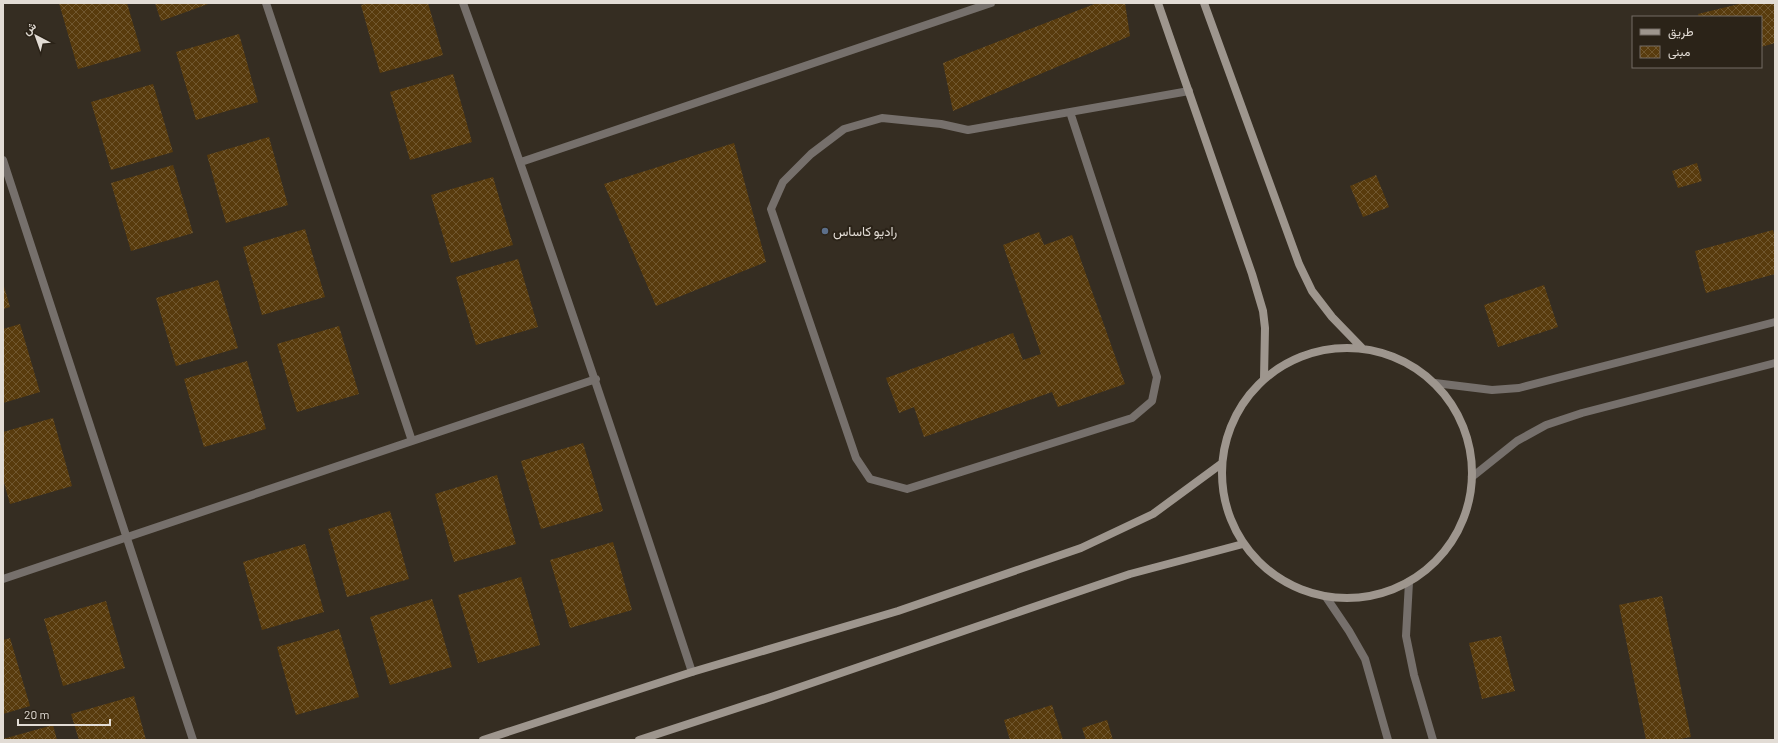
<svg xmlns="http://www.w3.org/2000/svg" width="1778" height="743" viewBox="0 0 1778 743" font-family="Barlow,Vazirmatn,sans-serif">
<defs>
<pattern id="building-cross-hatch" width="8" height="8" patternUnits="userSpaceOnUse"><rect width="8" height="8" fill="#583b0d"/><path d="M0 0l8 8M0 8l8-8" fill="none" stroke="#70572f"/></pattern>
</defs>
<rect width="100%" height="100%" fill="#352d22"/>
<path fill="url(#building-cross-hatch)" d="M59 3H127L141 51 78 69Z
M155 3H211L161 21Z
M369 3H428L443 55 380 73 361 5Z
M1097 3H1125L1130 36 953 111 943 63Z
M1743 3H1775V43L1761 47V17H1699L1698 14Z
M239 34 258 102 196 120 176 52Z
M453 74 472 142 410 160 390 92Z
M153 84 173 152 111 170 91 102Z
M269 137 288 205 226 223 207 155Z
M734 143 766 262 656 306 604 184Z
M1697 163 1702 181 1678 188 1672 171Z
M173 165 193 233 131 251 111 183Z
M1376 175 1389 207 1363 217 1350 186Z
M493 177 513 245 451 263 431 195Z
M305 229 325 297 262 315 243 247Z
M1773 230 1775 237V274L1706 293 1695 251Z
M1039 232 1044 245 1072 235 1125 384 1058 407 1052 392 924 437 914 407 899 413 886 378 1013 333 1023 360 1041 354 1003 245Z
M518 259 538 327 476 345 456 277Z
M218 280 238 348 176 366 156 298Z
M3 283 10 307 3 309Z
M1544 285 1558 327 1498 347 1484 305Z
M20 324 40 392 3 403V329Z
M339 326 359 394 297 412 277 344Z
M247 361 266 429 204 447 184 379Z
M53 418 72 486 10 504 3 479V432Z
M583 443 603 511 541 529 521 461Z
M497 475 516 544 454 562 435 494Z
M390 511 409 579 347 597 328 529Z
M613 542 632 610 570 628 550 560Z
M305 544 324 612 262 630 243 562Z
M521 577 540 645 478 663 458 595Z
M1662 596 1691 737 1674 740H1646L1619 605Z
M432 599 452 667 390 685 370 617Z
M106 601 125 668 63 686 44 619Z
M339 629 359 697 296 715 277 647Z
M1501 636 1515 691 1482 699 1469 643Z
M10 638 30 706 3 714V640Z
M134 696 146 740H79L71 714Z
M1052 705 1063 740H1010L1004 720Z
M1107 720 1113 740H1086L1082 728Z
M53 725 57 740H3V739Z"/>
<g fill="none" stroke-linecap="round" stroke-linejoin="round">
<path stroke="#76706c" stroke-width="8" d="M266 3 412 441
M463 3C544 225 618 448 692 672
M1070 112 1157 377 1152 401 1132 418 907 489 870 479 856 458 771 209 783 182 811 154 844 129 882 118 941 124 968 130 1189 91
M3 160 193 740
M521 162 991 3
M1435 383 1492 390 1519 388 1775 322
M1472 477 1517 441 1546 425 1582 413 1775 363
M3 579 596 379
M1409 582 1406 636 1414 675 1433 740
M1326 597 1349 631 1365 659 1388 740"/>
<path stroke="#9e968e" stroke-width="8" d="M1158 3 1252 274 1263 311 1265 328 1264 378
M1204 3 1299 264 1312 291 1332 317 1362 348
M1222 473a125 125 0 1 1 250 0a125 125 0 1 1-250 0Z
M483 740 692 672 898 611 1081 548 1153 514 1221 464
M639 740 771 697 1130 574 1243 544"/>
</g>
<circle fill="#5c6f8a" stroke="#2b2318" stroke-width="1.5" cx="825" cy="231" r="4"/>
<g text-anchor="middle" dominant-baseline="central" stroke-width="4" stroke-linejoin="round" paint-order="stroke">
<g font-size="13" fill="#e2dcd5" stroke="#2b2318" text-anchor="start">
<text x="833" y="231">راديو كاساس</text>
</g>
</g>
<rect width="1778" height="743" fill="none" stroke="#e2dcd5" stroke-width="8"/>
<rect x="1632" y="16" width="130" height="52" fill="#2b2318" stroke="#746d64"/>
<rect x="1640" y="29" width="20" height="6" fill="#9e968e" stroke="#746d64"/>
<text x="1668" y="36" font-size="12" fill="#e2dcd5">طريق</text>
<rect x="1640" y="46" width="20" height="12" fill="url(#building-cross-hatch)" stroke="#746d64"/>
<text x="1668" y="56" font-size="12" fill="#e2dcd5">مبنى</text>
<g transform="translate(36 36) rotate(319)" stroke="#2b2318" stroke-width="3" paint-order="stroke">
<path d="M0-3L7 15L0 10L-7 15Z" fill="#e2dcd5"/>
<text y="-6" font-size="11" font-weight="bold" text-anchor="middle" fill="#e2dcd5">ش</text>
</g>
<path d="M18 719v6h92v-6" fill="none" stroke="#e2dcd5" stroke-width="2"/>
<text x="24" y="719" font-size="12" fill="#e2dcd5" stroke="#2b2318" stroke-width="3" paint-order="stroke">20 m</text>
</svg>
